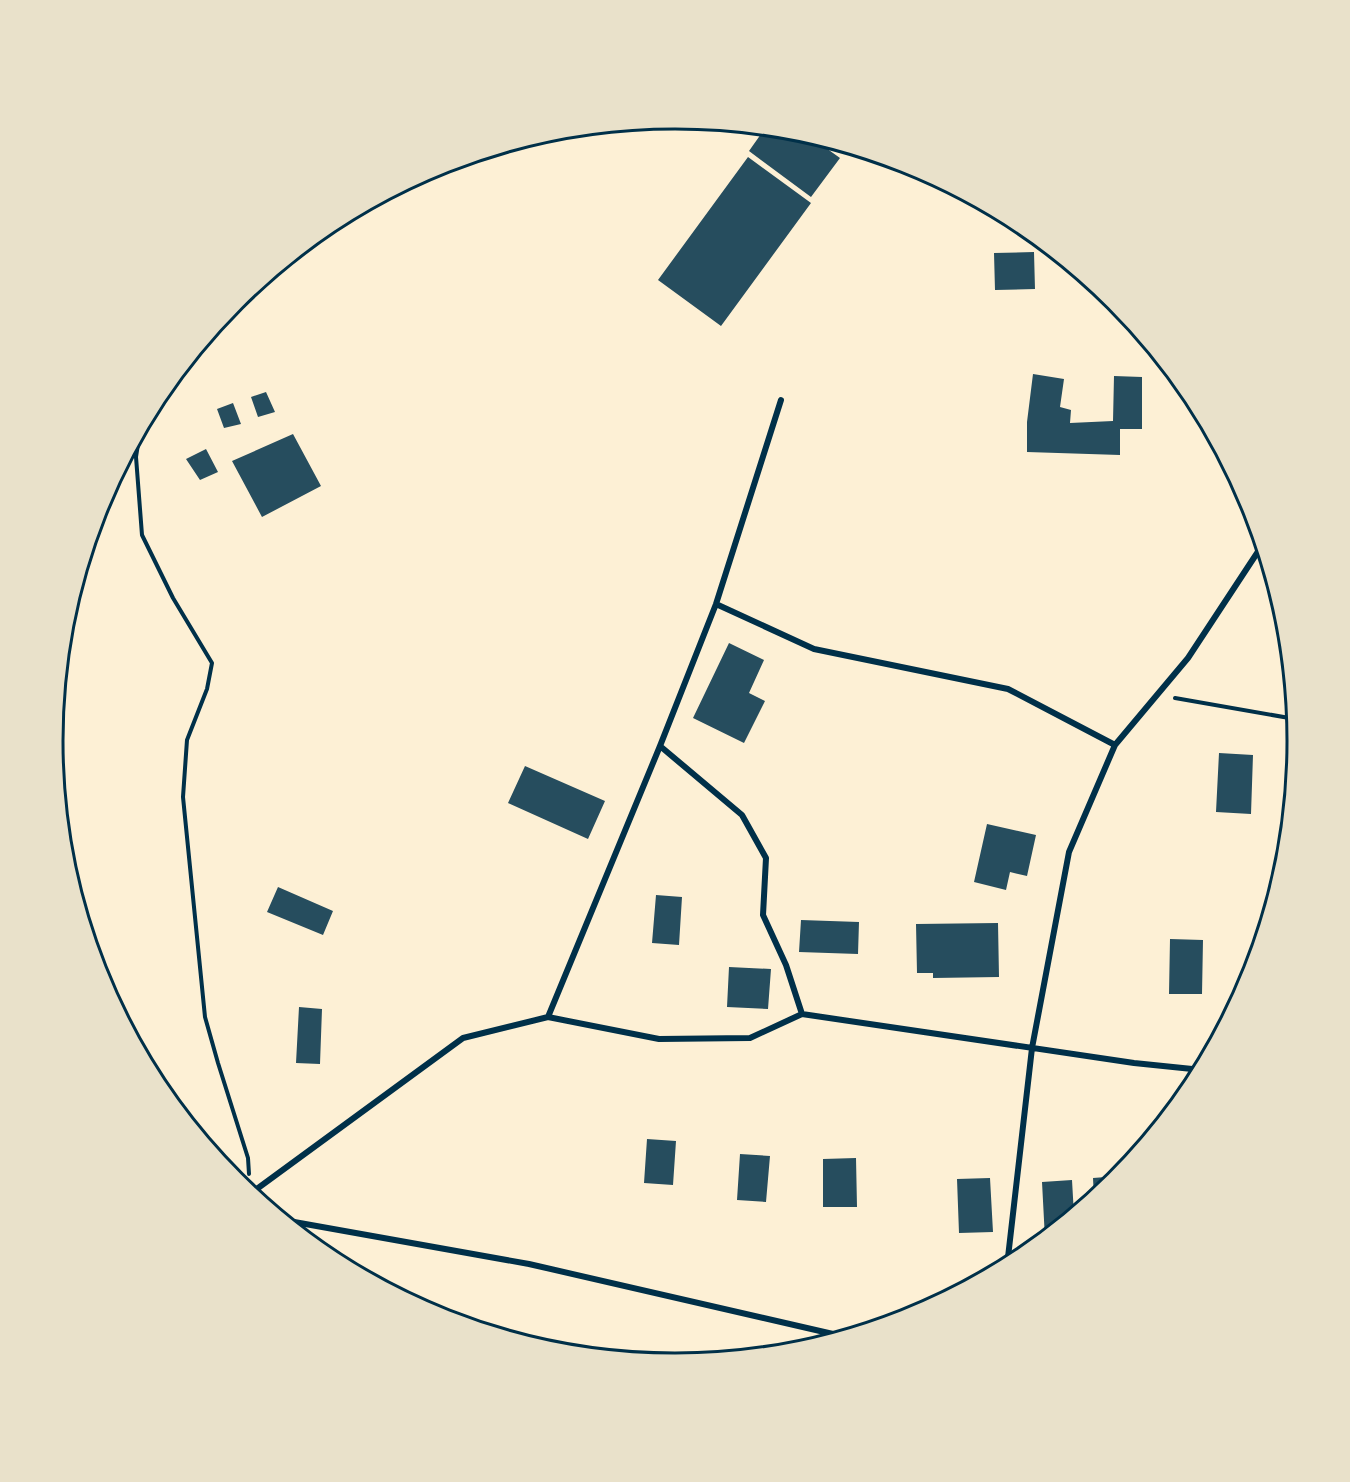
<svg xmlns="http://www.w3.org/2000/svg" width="1350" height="1482" viewBox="0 0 1350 1482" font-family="Commissioner,sans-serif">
<rect width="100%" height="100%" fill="#fdf0d5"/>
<path fill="#264d5e" d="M766 127 805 133 840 158 811 197 749 151Z
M748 157 811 203 721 326 658 280Z
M1034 252 1035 289 995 290 994 253Z
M1033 374 1064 379 1060 407 1071 410 1070 423 1113 421 1114 376 1142 377V429H1120V455L1027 452V422Z
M266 392 275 412 258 417 251 397Z
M233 403 241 424 224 428 217 409Z
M293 434 321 486 262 517 232 461Z
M206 449 218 472 200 480 186 459Z
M729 643 764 660 749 693 765 701 744 743 693 718Z
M1219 753 1253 755 1251 814 1216 812Z
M525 766 605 801 588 839 508 803Z
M987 824 1036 835 1027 876 1010 872 1006 890 974 882Z
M278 887 333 911 323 935 267 912Z
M656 895 682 897 679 945 652 943Z
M801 920 859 922 858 954 799 952Z
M998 923 999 977 933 978V973H917L916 924Z
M1170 939 1203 940 1202 994H1169Z
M729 967 771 969 768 1009 727 1007Z
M299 1007 322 1009 320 1064 296 1063Z
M647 1139 676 1141 673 1185 644 1183Z
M740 1154 770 1156 766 1202 737 1200Z
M856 1158 857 1207H823V1159Z
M1119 1176 1115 1181 1094 1199 1093 1178Z
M990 1178 993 1232 959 1233 957 1179Z
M1072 1180 1074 1215 1045 1239 1042 1182Z"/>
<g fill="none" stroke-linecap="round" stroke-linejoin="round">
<path stroke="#003049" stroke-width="4" d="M141 425 136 457 142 535 173 598 212 663 207 689 187 740 183 797 205 1017 218 1063 248 1158 249 1174
M1175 698 1295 719"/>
<path stroke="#003049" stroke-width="6" d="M716 604 814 649 1008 689 1115 745
M660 746 742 815 766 858 763 915 786 965 802 1014
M548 1017 660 746 716 604 781 400
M250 1194 463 1038 548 1017 659 1039 750 1038 802 1014 1134 1063 1202 1070
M283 1220 529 1264 846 1337
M1007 1266 1032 1048 1069 852 1115 745 1188 658 1263 544"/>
</g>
<path d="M0 0H1350V1482H0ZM63 741a612 612 0 1 1 1224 0a612 612 0 1 1-1224 0Z" fill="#e9e1ca" fill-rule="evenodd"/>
<path fill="none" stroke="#003049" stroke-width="3" d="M63 741a612 612 0 1 1 1224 0a612 612 0 1 1-1224 0Z"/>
</svg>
